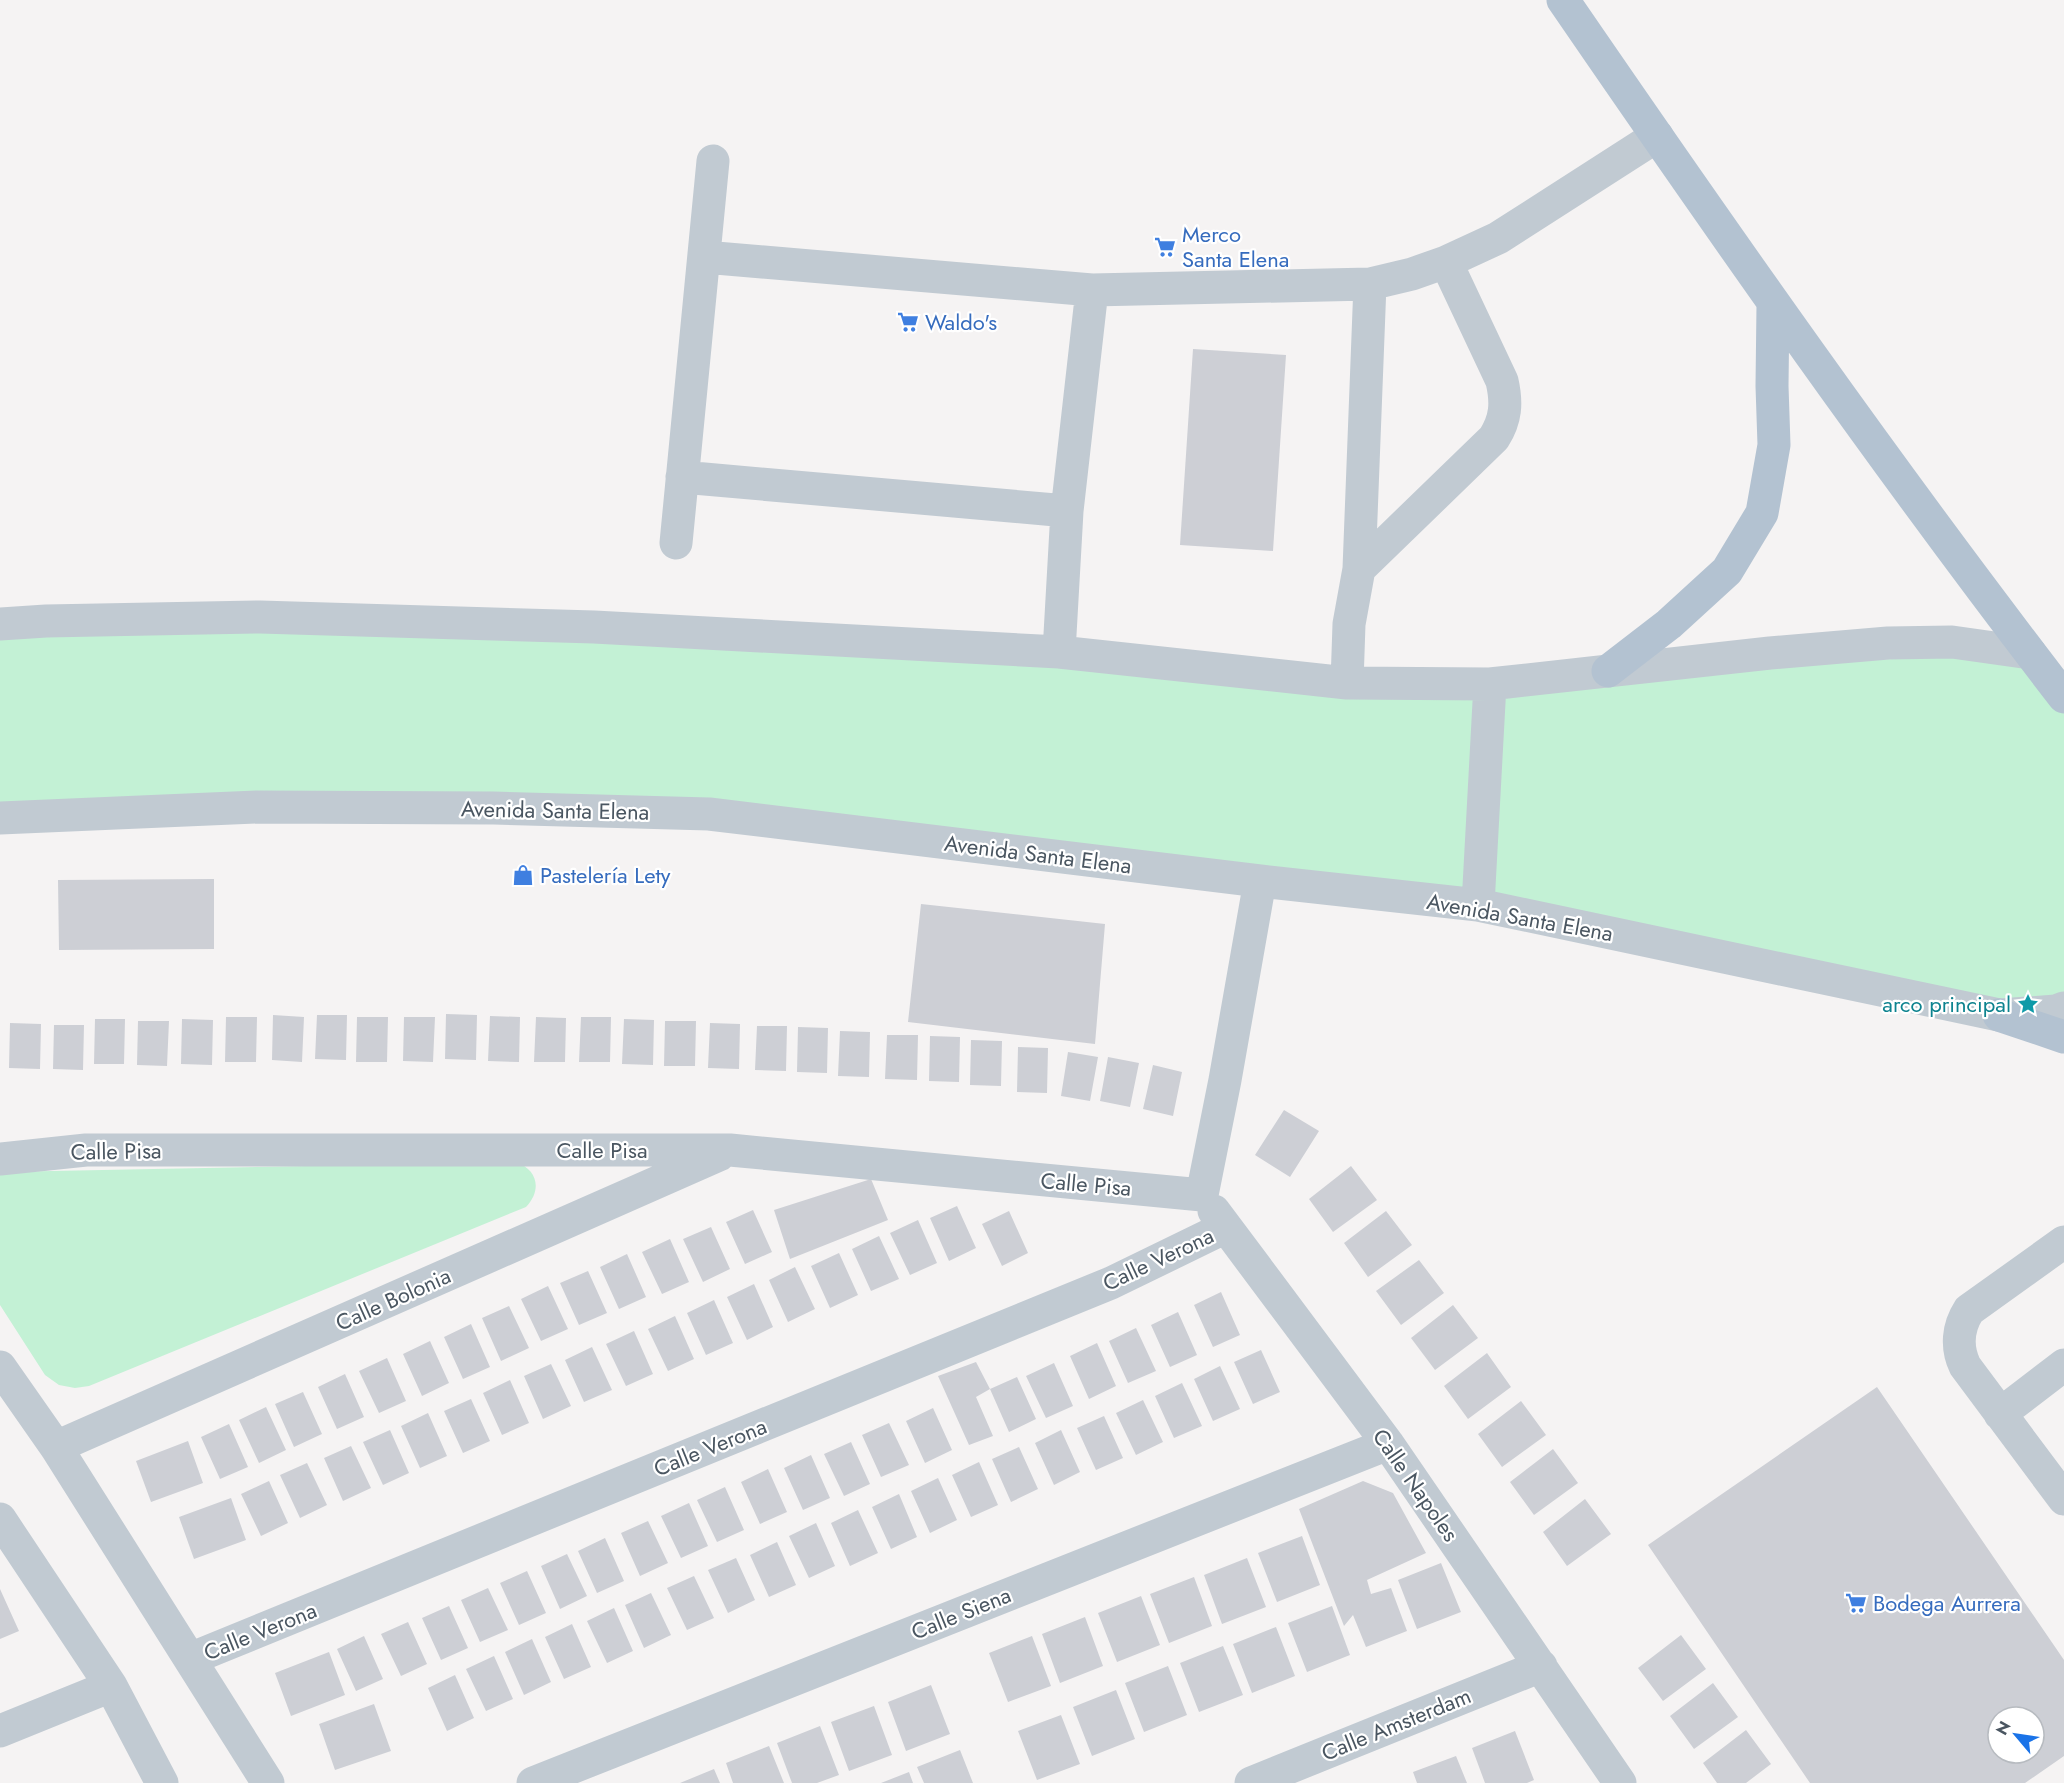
<svg xmlns="http://www.w3.org/2000/svg" width="2064" height="1783" viewBox="0 0 2064 1783" font-family="Jost,sans-serif">
<rect width="100%" height="100%" fill="#f5f3f3"/>
<path fill="#c3f1d5" d="M260 617 1347 683 2030 653 2064 697V1008L2056 1011 1478 905 709 814 0 818V624Z
M516 1162C538 1170 542 1190 526 1207L89 1386 75 1388 59 1385 45 1375 0 1305V1172Z"/>
<path fill="#cdcfd5" fill-rule="evenodd" d="M1193 349 1286 355 1273 551 1180 545Z
M214 879V949L59 950 58 880Z
M921 904 1105 924 1095 1044 908 1022Z
M446 1014 477 1015 476 1060 445 1059Z
M273 1015 304 1017 302 1062 272 1060Z
M317 1015H347L346 1060 315 1059Z
M490 1016 520 1017 519 1062 488 1061Z
M226 1017H257L256 1062H225Z
M357 1017H388L387 1062H356Z
M404 1017H435L433 1062 403 1061Z
M536 1017 566 1018 565 1062H534Z
M581 1017H611L610 1062H579Z
M95 1019H125L124 1064H94Z
M182 1019 213 1020 212 1065 181 1064Z
M624 1019 654 1020 653 1065 622 1064Z
M138 1021H169L167 1066 137 1065Z
M665 1021H696L695 1066H664Z
M10 1023 41 1024 40 1069 9 1068Z
M710 1023 740 1024 739 1069 708 1068Z
M54 1025H84L83 1070 53 1069Z
M757 1026H787L786 1071 755 1070Z
M798 1027 828 1028 827 1073 797 1072Z
M840 1031 870 1032 869 1077 838 1076Z
M887 1035H918L917 1080 885 1079Z
M930 1036 960 1037 959 1082 929 1081Z
M971 1040 1002 1041 1001 1086 970 1085Z
M1018 1047 1048 1048 1047 1093 1017 1092Z
M1068 1052 1098 1057 1090 1101 1061 1096Z
M1108 1057 1139 1063 1130 1107 1100 1101Z
M1153 1065 1182 1072 1173 1116 1143 1109Z
M1284 1110 1319 1131 1290 1177 1255 1155Z
M1351 1166 1377 1200 1333 1232 1309 1199Z
M871 1179 888 1220 790 1259 774 1210Z
M957 1206 976 1248 949 1261 930 1218Z
M753 1210 772 1252 745 1264 726 1222Z
M1009 1211 1028 1253 1002 1266 982 1224Z
M1386 1211 1412 1245 1368 1277 1344 1243Z
M918 1220 937 1263 910 1275 890 1233Z
M711 1227 730 1269 703 1282 683 1239Z
M879 1236 899 1279 871 1291 852 1249Z
M670 1239 689 1282 662 1294 642 1252Z
M839 1253 858 1295 830 1308 811 1266Z
M627 1254 646 1297 619 1309 600 1267Z
M1419 1260 1444 1293 1401 1325 1376 1291Z
M795 1267 815 1309 788 1322 769 1280Z
M588 1271 607 1313 579 1325 560 1283Z
M754 1284 773 1327 747 1340 727 1297Z
M548 1286 568 1329 541 1341 521 1299Z
M1221 1292 1240 1335 1213 1347 1194 1305Z
M714 1300 733 1343 706 1355 687 1313Z
M1453 1305 1478 1338 1435 1370 1411 1338Z
M509 1306 529 1348 501 1361 482 1318Z
M1178 1312 1197 1355 1170 1367 1151 1325Z
M675 1316 694 1359 668 1371 648 1329Z
M471 1324 490 1367 463 1379 444 1337Z
M1136 1328 1156 1371 1128 1383 1109 1341Z
M634 1331 653 1374 626 1386 606 1344Z
M430 1341 449 1383 422 1396 403 1354Z
M1097 1343 1116 1386 1089 1399 1070 1356Z
M592 1347 612 1390 584 1402 565 1360Z
M1261 1350 1280 1392 1253 1404 1234 1362Z
M1487 1353 1511 1387 1468 1419 1444 1386Z
M387 1358 406 1401 379 1413 359 1371Z
M976 1362 990 1389 976 1397 993 1436 969 1445 938 1376Z
M1054 1363 1073 1406 1046 1418 1026 1376Z
M551 1364 571 1406 543 1419 524 1376Z
M1220 1366 1240 1409 1213 1421 1194 1379Z
M345 1374 364 1417 337 1429 318 1387Z
M1017 1377 1036 1419 1009 1432 990 1389Z
M510 1380 529 1423 502 1435 483 1393Z
M1182 1383 1202 1426 1174 1438 1155 1396Z
M1877 1387 2064 1660V1756L2025 1783H1810L1648 1545ZM1998 1717H2034V1753H1998Z
M303 1392 322 1434 294 1447 275 1404Z
M471 1399 490 1441 463 1453 444 1411Z
M1143 1400 1163 1442 1136 1455 1116 1413Z
M1521 1401 1546 1435 1502 1467 1478 1434Z
M266 1407 286 1450 259 1463 239 1420Z
M933 1408 952 1450 925 1463 906 1421Z
M428 1413 447 1456 420 1468 401 1426Z
M1104 1416 1123 1458 1096 1470 1077 1428Z
M889 1423 909 1465 881 1477 862 1435Z
M229 1424 248 1467 220 1479 201 1437Z
M390 1430 409 1473 383 1485 363 1442Z
M1061 1430 1080 1472 1054 1485 1035 1443Z
M188 1441 203 1483 151 1502 136 1461Z
M851 1442 870 1484 844 1496 824 1454Z
M351 1446 371 1488 343 1501 324 1458Z
M1019 1447 1038 1489 1011 1502 992 1459Z
M1553 1449 1578 1483 1534 1515 1510 1482Z
M811 1455 830 1498 803 1510 784 1468Z
M979 1462 998 1505 971 1517 952 1475Z
M307 1463 327 1505 300 1518 280 1475Z
M768 1469 787 1512 760 1524 741 1482Z
M938 1478 957 1520 930 1533 911 1491Z
M269 1481 288 1523 261 1536 241 1494Z
M1363 1481 1393 1493 1426 1553 1367 1580 1371 1594 1391 1588 1407 1631 1366 1647 1353 1615 1344 1626 1299 1509Z
M725 1487 744 1530 717 1542 697 1500Z
M899 1494 917 1537 891 1549 872 1507Z
M231 1498 246 1540 194 1559 179 1517Z
M1585 1499 1611 1534 1567 1566 1543 1532Z
M689 1503 708 1546 681 1558 661 1516Z
M858 1510 878 1553 850 1566 831 1523Z
M648 1521 668 1563 640 1576 621 1533Z
M816 1523 835 1566 809 1578 789 1536Z
M1302 1536 1320 1585 1277 1602 1258 1553Z
M605 1538 624 1581 597 1593 578 1551Z
M777 1542 796 1585 769 1597 750 1555Z
M567 1554 587 1596 560 1609 541 1566Z
M736 1558 755 1600 728 1613 708 1570Z
M1247 1558 1266 1607 1222 1624 1204 1575Z
M1441 1563 1461 1612 1417 1629 1398 1580Z
M527 1571 546 1613 519 1625 500 1583Z
M694 1576 714 1618 687 1630 667 1588Z
M1194 1577 1212 1626 1169 1643 1150 1594Z
M488 1588 508 1630 480 1642 461 1600Z
M0 1589 19 1631 0 1639Z
M651 1593 671 1635 644 1648 625 1605Z
M1141 1596 1160 1645 1117 1662 1098 1613Z
M449 1606 468 1648 441 1660 422 1618Z
M1332 1606 1350 1655 1307 1672 1288 1623Z
M614 1608 633 1651 607 1663 587 1621Z
M1085 1617 1103 1666 1060 1683 1042 1634Z
M408 1622 427 1664 401 1676 381 1634Z
M572 1624 591 1667 564 1679 545 1637Z
M1276 1627 1295 1676 1252 1693 1233 1644Z
M1681 1635 1706 1669 1663 1701 1638 1668Z
M364 1636 383 1679 356 1691 337 1649Z
M1032 1636 1051 1686 1008 1702 989 1653Z
M532 1639 551 1682 524 1695 505 1652Z
M1223 1646 1243 1695 1199 1712 1180 1663Z
M329 1652 345 1695 291 1716 275 1673Z
M494 1656 513 1699 486 1711 466 1669Z
M1168 1666 1187 1715 1144 1732 1125 1683Z
M455 1675 474 1718 447 1731 428 1688Z
M1713 1683 1738 1717 1694 1749 1670 1716Z
M931 1685 950 1734 906 1751 888 1702Z
M1116 1690 1135 1739 1092 1756 1073 1707Z
M374 1704 391 1751 335 1770 319 1724Z
M874 1706 892 1755 849 1771 831 1722Z
M1061 1715 1080 1764 1037 1780 1018 1731Z
M820 1726 839 1775 817 1783H792L777 1743Z
M1746 1730 1771 1764 1746 1783H1717L1703 1763Z
M1515 1731 1534 1780 1527 1783H1485L1472 1748Z
M769 1746 784 1783H733L726 1763Z
M960 1750 973 1783H924L917 1767Z
M1456 1756 1467 1783H1417L1413 1772Z
M714 1769 720 1783H680Z
M909 1772 913 1783H881Z"/>
<g fill="none" stroke-linecap="round" stroke-linejoin="round">
<path stroke="#c1cad2" stroke-width="33" d="M704 257 1092 290 1370 284 1412 274 1446 262 1498 238 1657 136
M682 477 1067 511
M676 543 713 161
M1359 569 1494 438C1506 419 1507 403 1502 381L1446 262
M0 624 46 621 260 617 594 627 1059 652 1347 683 1490 684 1770 653 1888 643 1952 642 2030 653
M1059 652 1067 511 1092 290
M1347 683 1349 624 1359 569 1370 284
M0 818 257 807 494 808 709 814 1260 881 1478 905 1999 1015 2056 1011 2064 1008
M1478 905 1490 684
M0 1159 86 1150H730L1202 1195
M1202 1195 1225 1080 1260 881
M1214 1211 1388 1444 1620 1783
M2064 1242 1969 1310C1958 1327 1956 1347 1965 1366L2064 1499
M0 1367 56 1447 268 1783
M2000 1414 2064 1365
M56 1447 719 1155
M0 1519 111 1686 162 1783
M190 1659 1111 1283 1226 1227
M0 1731 111 1686
M533 1783 1388 1444
M1251 1783 1541 1666"/>
<path stroke="#b3c2d1" stroke-width="33" d="M1563 0C1725 236 1889 470 2064 697
M1608 671 1669 624 1727 571 1762 513 1774 445 1772 386 1773 305
M1999 1015 2064 1037"/>
</g>
<defs>
<symbol id="supermarket-bare" viewBox="-9 -9 18 18"><path d="M-6-5.5h2.5l.6 2H6L4.5 2H-2.5L-4.4-4H-6ZM-1.5 3.2a1.3 1.3 0 1 0 .1 0ZM3 3.2a1.3 1.3 0 1 0 .1 0Z" fill="#3f7fe0" stroke="#fff" stroke-width="2.5" paint-order="stroke"/></symbol>
<symbol id="shop-bare" viewBox="-9 -9 18 18"><path d="M-5-2.5h2.3a2.7 3.5 0 0 1 5.4 0H5L5.5 6h-11ZM-1.5-2.5h3a1.5 2.3 0 0 0-3 0Z" fill="#3f7fe0" stroke="#fff" stroke-width="2.5" paint-order="stroke"/></symbol>
<symbol id="sight-bare" viewBox="-9 -9 18 18"><path d="M0-6L1.8-2.2L6-1.7L2.9 1.2L3.7 5.4L0 3.3L-3.7 5.4L-2.9 1.2L-6-1.7L-1.8-2.2Z" fill="#0f9aa8" stroke="#fff" stroke-width="2.5" paint-order="stroke"/></symbol>
</defs>
<g fill-rule="evenodd">
<use href="#supermarket-bare" x="1150" y="232" width="30" height="30"/>
<use href="#supermarket-bare" x="893" y="307" width="30" height="30"/>
<use href="#shop-bare" x="508" y="860" width="30" height="30"/>
<use href="#sight-bare" x="2013" y="989" width="30" height="30"/>
<use href="#supermarket-bare" x="1841" y="1588" width="30" height="30"/>
</g>
<g text-anchor="middle" dominant-baseline="central" stroke-width="4.5" stroke-linejoin="round" paint-order="stroke">
<g font-size="22" fill="#366cbe" stroke="#fff" text-anchor="start">
<text x="1182" y="234">Merco<tspan x="1182" dy="25">Santa Elena</tspan></text>
<text x="925" y="322">Waldo's</text>
<text x="540" y="875">Pastelería Lety</text>
<text x="1873" y="1603">Bodega Aurrera</text>
</g>
<g font-size="22" fill="#4a5661" stroke="#fff">
<text transform="translate(555 810) rotate(1)">Avenida Santa Elena</text>
<text transform="translate(1038 854) rotate(7)">Avenida Santa Elena</text>
<text transform="translate(1520 917) rotate(10)">Avenida Santa Elena</text>
<text x="602" y="1150">Calle Pisa</text>
<text transform="translate(116 1151) rotate(-1)">Calle Pisa</text>
<text transform="translate(1086 1184) rotate(5)">Calle Pisa</text>
<text transform="translate(1158 1259) rotate(-25)">Calle Verona</text>
<text transform="translate(393 1299) rotate(-24)">Calle Bolonia</text>
<text transform="translate(710 1447) rotate(-22)">Calle Verona</text>
<text transform="translate(1416 1485) rotate(55)">Calle Napoles</text>
<text transform="translate(961 1613) rotate(-22)">Calle Siena</text>
<text transform="translate(260 1631) rotate(-22)">Calle Verona</text>
<text transform="translate(1396 1724) rotate(-22)">Calle Amsterdam</text>
</g>
<g font-size="22" fill="#0d838f" stroke="#fff" text-anchor="end">
<text x="2011" y="1004">arco principal</text>
</g>
</g>
<g transform="translate(2016 1735) rotate(299)"><circle r="28" fill="#ffffff" stroke="#b7bbc0" stroke-width="1.5"/>
<path d="M0-4.5L10 22L0 15L-10 22Z" fill="#1a73e8"/>
<text y="-9" font-size="16" font-weight="bold" text-anchor="middle" fill="#4a5661">N</text>
</g>
</svg>
